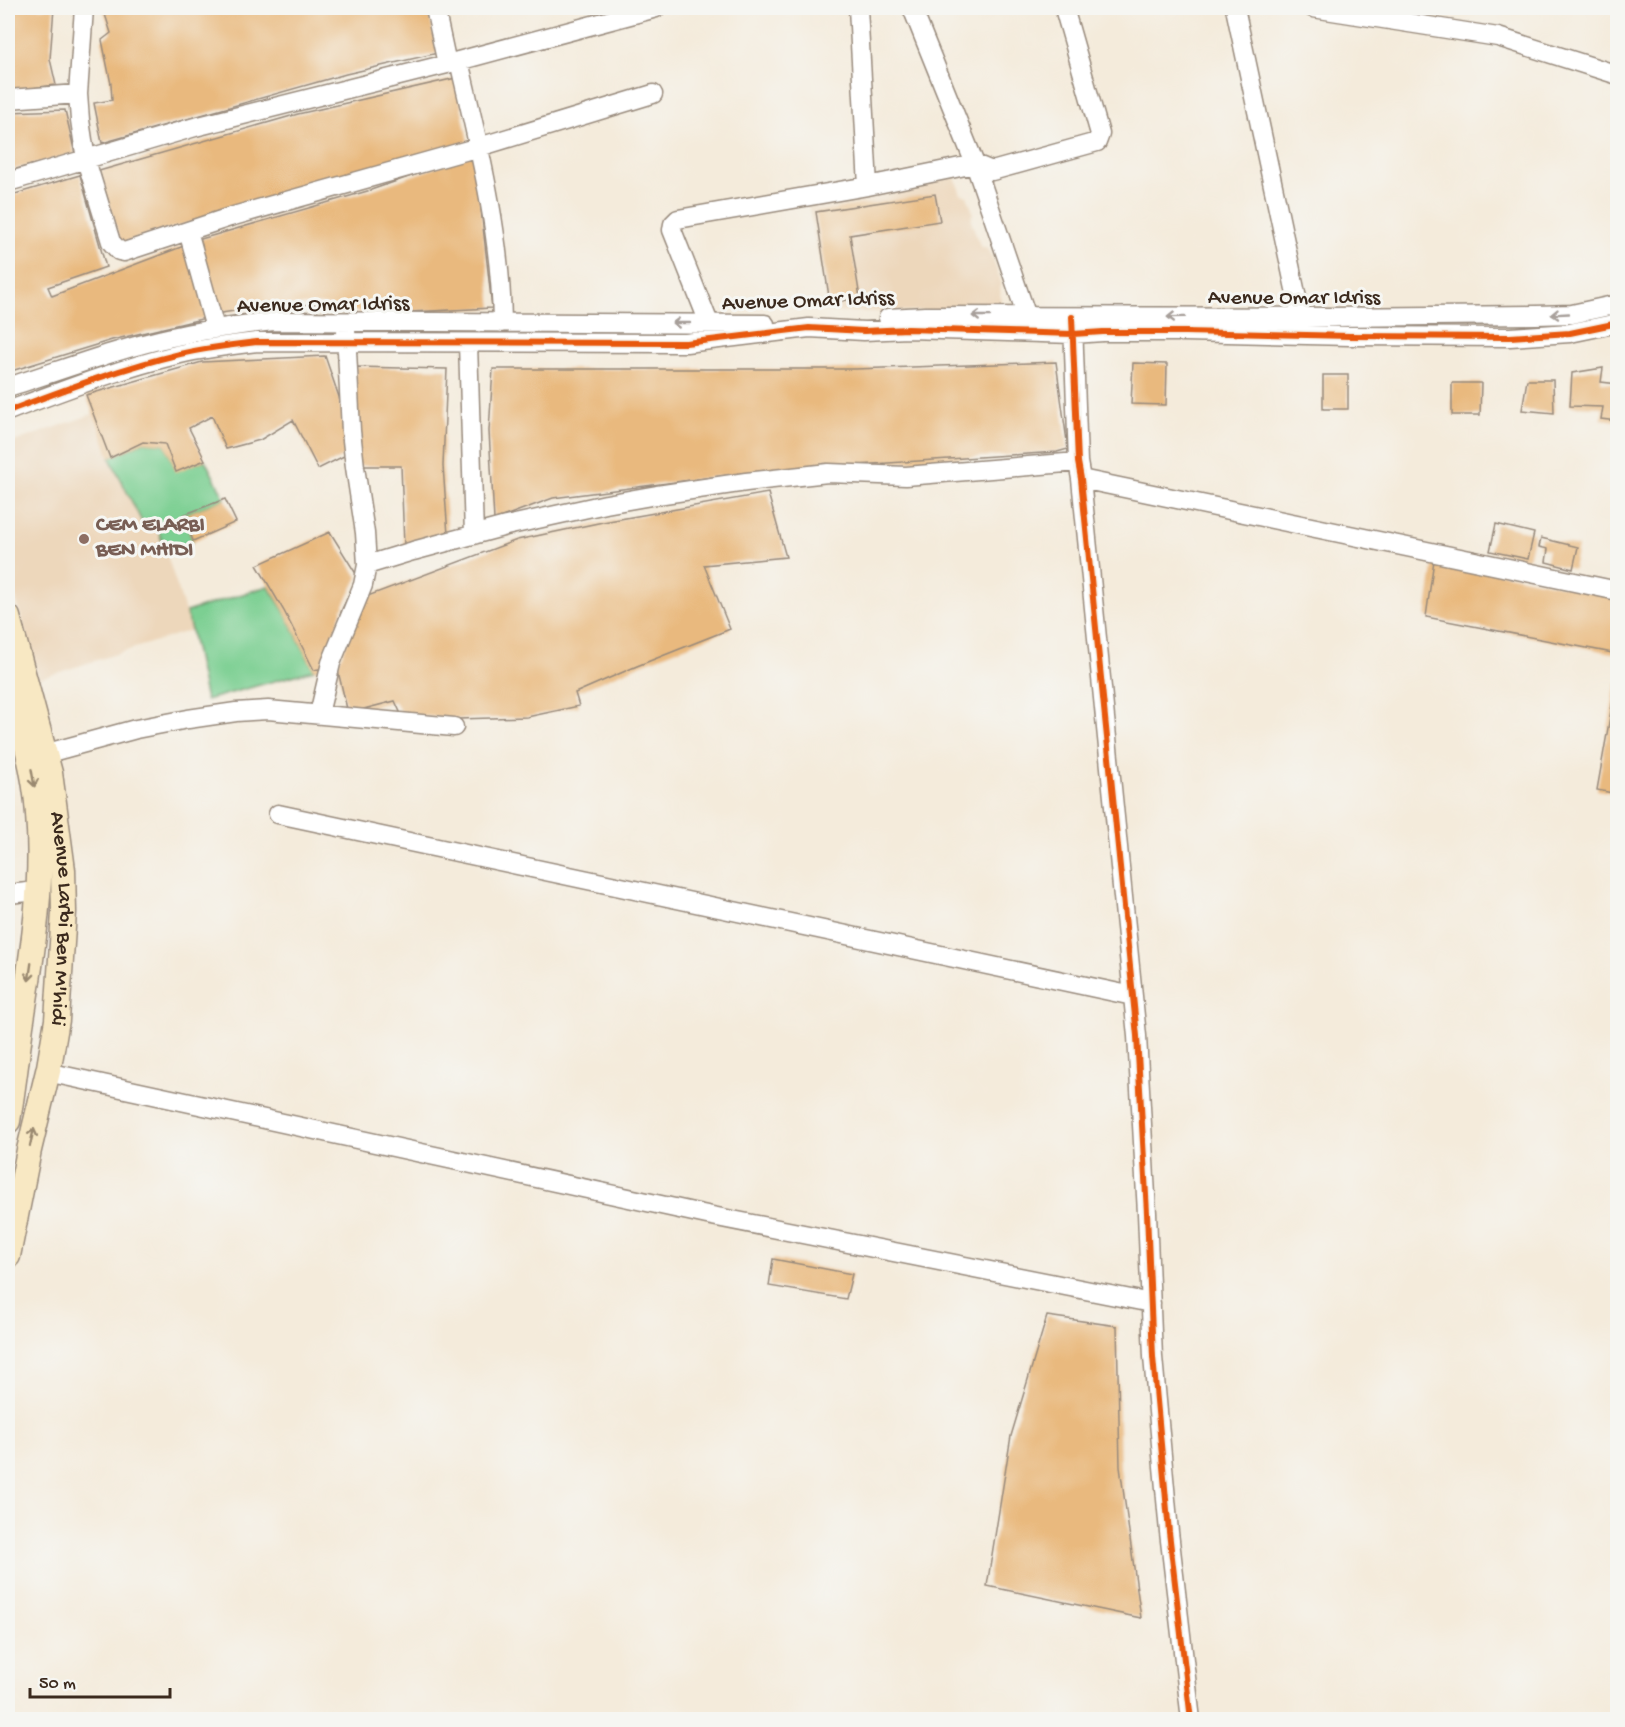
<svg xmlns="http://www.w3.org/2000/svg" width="1625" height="1727" viewBox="0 0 1625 1727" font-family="'Gochi Hand',sans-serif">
<rect width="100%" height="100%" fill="#f6f6f2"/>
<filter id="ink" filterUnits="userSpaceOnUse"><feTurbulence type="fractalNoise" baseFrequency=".0167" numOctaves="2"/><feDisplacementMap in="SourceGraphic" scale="12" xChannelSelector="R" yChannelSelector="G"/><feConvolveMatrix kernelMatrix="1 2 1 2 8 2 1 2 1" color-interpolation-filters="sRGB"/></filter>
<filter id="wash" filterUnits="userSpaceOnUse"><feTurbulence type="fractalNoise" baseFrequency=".008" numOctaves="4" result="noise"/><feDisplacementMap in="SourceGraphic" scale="24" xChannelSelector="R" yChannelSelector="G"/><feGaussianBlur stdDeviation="1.35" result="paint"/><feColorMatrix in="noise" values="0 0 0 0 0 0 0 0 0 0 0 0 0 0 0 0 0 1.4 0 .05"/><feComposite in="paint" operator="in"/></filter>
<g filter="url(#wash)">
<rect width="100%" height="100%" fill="#f4ebdb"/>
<path fill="#edd7bb" d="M955 177 961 194 967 196 973 212 971 220 980 246 989 250 1000 278 1001 310 829 312 808 203Z
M93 414 97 427 110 458 144 525 155 524 166 552 191 630 38 679 8 570V444Z"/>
<path fill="#7bcf92" stroke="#5b7c58" stroke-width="1.5" d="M143 442 165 444 176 471 205 460 225 499 183 515 193 541 166 552 156 524 144 526 110 458Z
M268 586 284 611 314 670 206 700 191 630 186 612Z"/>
<g id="blocks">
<path fill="#e9b97e" d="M8 8H54L50 59 56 85 8 91Z
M103 8H428L438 53 346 74 102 143 94 103 112 100 111 84 102 40 111 33Z
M456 78 468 142 121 243 99 171 298 114Z
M65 110 75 154 8 171V112Z
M475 154 492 308 368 314 322 304 261 307 215 314 194 241 371 190Z
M80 175 106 267 48 287 52 296 189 244 210 317 112 340 8 372V196Z
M935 194 940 221 850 235 860 298 830 303 816 212Z
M325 356 339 397 350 453 318 469 293 420 260 440 226 449 212 416 189 428 205 460 176 472 165 444 143 442 110 458 86 395 202 362Z
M1056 362 1068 449 1057 452 752 472 553 498 494 520 489 431 493 369H855Z
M1133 363 1167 364 1166 405 1131 404Z
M355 367 447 369 443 466 448 535 404 546 401 466H357Z
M1603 368 1601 382 1618 384 1617 421 1601 419 1603 407 1570 406 1572 373Z
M1323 375H1348V409H1323Z
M1527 380H1553L1554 413 1522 410Z
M1452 383H1481L1480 415H1452Z
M768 493 786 557 704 565 730 629 637 666 575 693 579 706 527 717 458 719 401 714 395 701 348 713 337 667 365 597 517 540 603 522Z
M225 499 236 522 193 541 183 515Z
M1496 524 1534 533 1528 559 1490 551Z
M330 532 358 577 342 609 324 668 314 670 284 611 257 565Z
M1541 538 1578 547 1573 569 1546 562 1548 549 1539 547Z
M1434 560 1618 597V654L1426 617Z
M1616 683H1618V794L1597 790Z
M773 1259 852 1274 846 1299 769 1286Z
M1047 1316 1117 1326 1120 1467 1141 1618 987 1586 1011 1436Z"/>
</g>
</g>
<g filter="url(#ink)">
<use href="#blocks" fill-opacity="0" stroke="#988a7c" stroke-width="1.5"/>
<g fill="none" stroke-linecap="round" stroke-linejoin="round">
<defs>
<path id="street" d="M84 8 78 94 80 120 86 160 111 242 119 251 124 252 230 217 479 147 653 94
M435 8 447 64
M858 8 868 186
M912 8 975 164 1027 317
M1235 8 1301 317
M1313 8 1498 37 1618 75
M459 61C479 147 501 234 502 323
M8 99 78 94
M8 182 195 127 447 64 656 8
M188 231 215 328
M888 318 925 316 1332 317 1536 315 1572 314 1618 304
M709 323 672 230 673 224 678 219 868 186 975 164 992 171 1097 142 1100 134 1064 8
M1073 323 1078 462 1081 479 1137 1036 1147 1213 1153 1357 1169 1532 1191 1720
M468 343 474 535
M8 387C62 370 116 349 172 337 205 329 239 325 273 321L765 324
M8 411C64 390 121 368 180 354 205 348 231 345 257 342L686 343 809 328 864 331 908 329 1073 334 1103 332H1185L1350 336 1510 337 1570 333 1618 323
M1081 479 1618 591
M367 565 413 551 506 526 606 504 657 495 746 482 828 473 906 476 1078 462
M319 714 331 663 363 585 367 565 365 533 355 467 351 431 346 330
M44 754 136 729 188 719 236 712 268 710 454 727
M278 814 1133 996
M8 894 38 891
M47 1072 707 1215 1151 1303"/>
<g id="secondary">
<path id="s1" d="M8 617 50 773 63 870 64 912 57 1020 49 1067 29 1150 8 1256"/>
<path d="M8 681C21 724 35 768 38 814 44 885 32 956 21 1026 17 1058 13 1090 8 1121"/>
</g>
</defs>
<use href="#street" stroke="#988a7c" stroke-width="21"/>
<use href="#secondary" stroke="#988a7c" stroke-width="27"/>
<use href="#street" stroke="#fff" stroke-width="18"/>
<use href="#secondary" stroke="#f8e8c3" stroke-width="24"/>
<defs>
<path id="cycleway" d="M1072 317 1078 462 1081 479 1137 1036 1147 1213 1153 1357 1169 1532 1191 1720
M8 411C64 390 121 368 180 354 205 348 231 345 257 342L686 343 809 328 864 331 908 329 1073 334 1103 332H1185L1350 336 1510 337 1570 333 1618 323"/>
</defs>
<use href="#cycleway" stroke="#f6f6f2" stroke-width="10"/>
<use href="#cycleway" stroke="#e8590c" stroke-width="6"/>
</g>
<defs><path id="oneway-shaft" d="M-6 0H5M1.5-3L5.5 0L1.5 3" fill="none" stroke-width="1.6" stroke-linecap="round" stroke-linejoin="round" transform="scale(1.5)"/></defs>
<g stroke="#a79f9a">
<use href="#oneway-shaft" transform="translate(1560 314) rotate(177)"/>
<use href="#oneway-shaft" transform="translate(981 316) rotate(-180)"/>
<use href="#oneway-shaft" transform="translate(1176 317) rotate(179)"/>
<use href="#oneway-shaft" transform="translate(681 323) rotate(180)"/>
</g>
<g stroke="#9a8970">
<use href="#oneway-shaft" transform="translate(33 778) rotate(80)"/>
<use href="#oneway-shaft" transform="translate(30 972) rotate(98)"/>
<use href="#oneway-shaft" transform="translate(32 1137) rotate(-77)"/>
</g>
</g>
<circle fill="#8d6e63" stroke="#f6f6f2" stroke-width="2" cx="84" cy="539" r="6"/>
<g text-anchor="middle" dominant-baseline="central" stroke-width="6" stroke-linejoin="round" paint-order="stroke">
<g font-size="22" fill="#3b2a1e" stroke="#f6f6f2">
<text x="1294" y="299">Avenue Omar Idriss</text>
<text transform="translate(808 302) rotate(-2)">Avenue Omar Idriss</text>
<text transform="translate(323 306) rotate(-1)">Avenue Omar Idriss</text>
<text stroke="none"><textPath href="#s1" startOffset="308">Avenue Larbi Ben M'hidi</textPath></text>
</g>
<g font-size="22" font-weight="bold" fill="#785e54" stroke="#f6f6f2" text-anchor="start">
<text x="96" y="526">CEM ELARBI<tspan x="96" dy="25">BEN MHIDI</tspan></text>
</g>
</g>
<rect width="1625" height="1727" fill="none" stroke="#f6f6f2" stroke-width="30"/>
<path d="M30 1688v9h140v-9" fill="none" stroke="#3b2a1e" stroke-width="3"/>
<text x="39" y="1688" font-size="18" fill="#3b2a1e" stroke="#f6f6f2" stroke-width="4.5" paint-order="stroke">50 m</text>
</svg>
